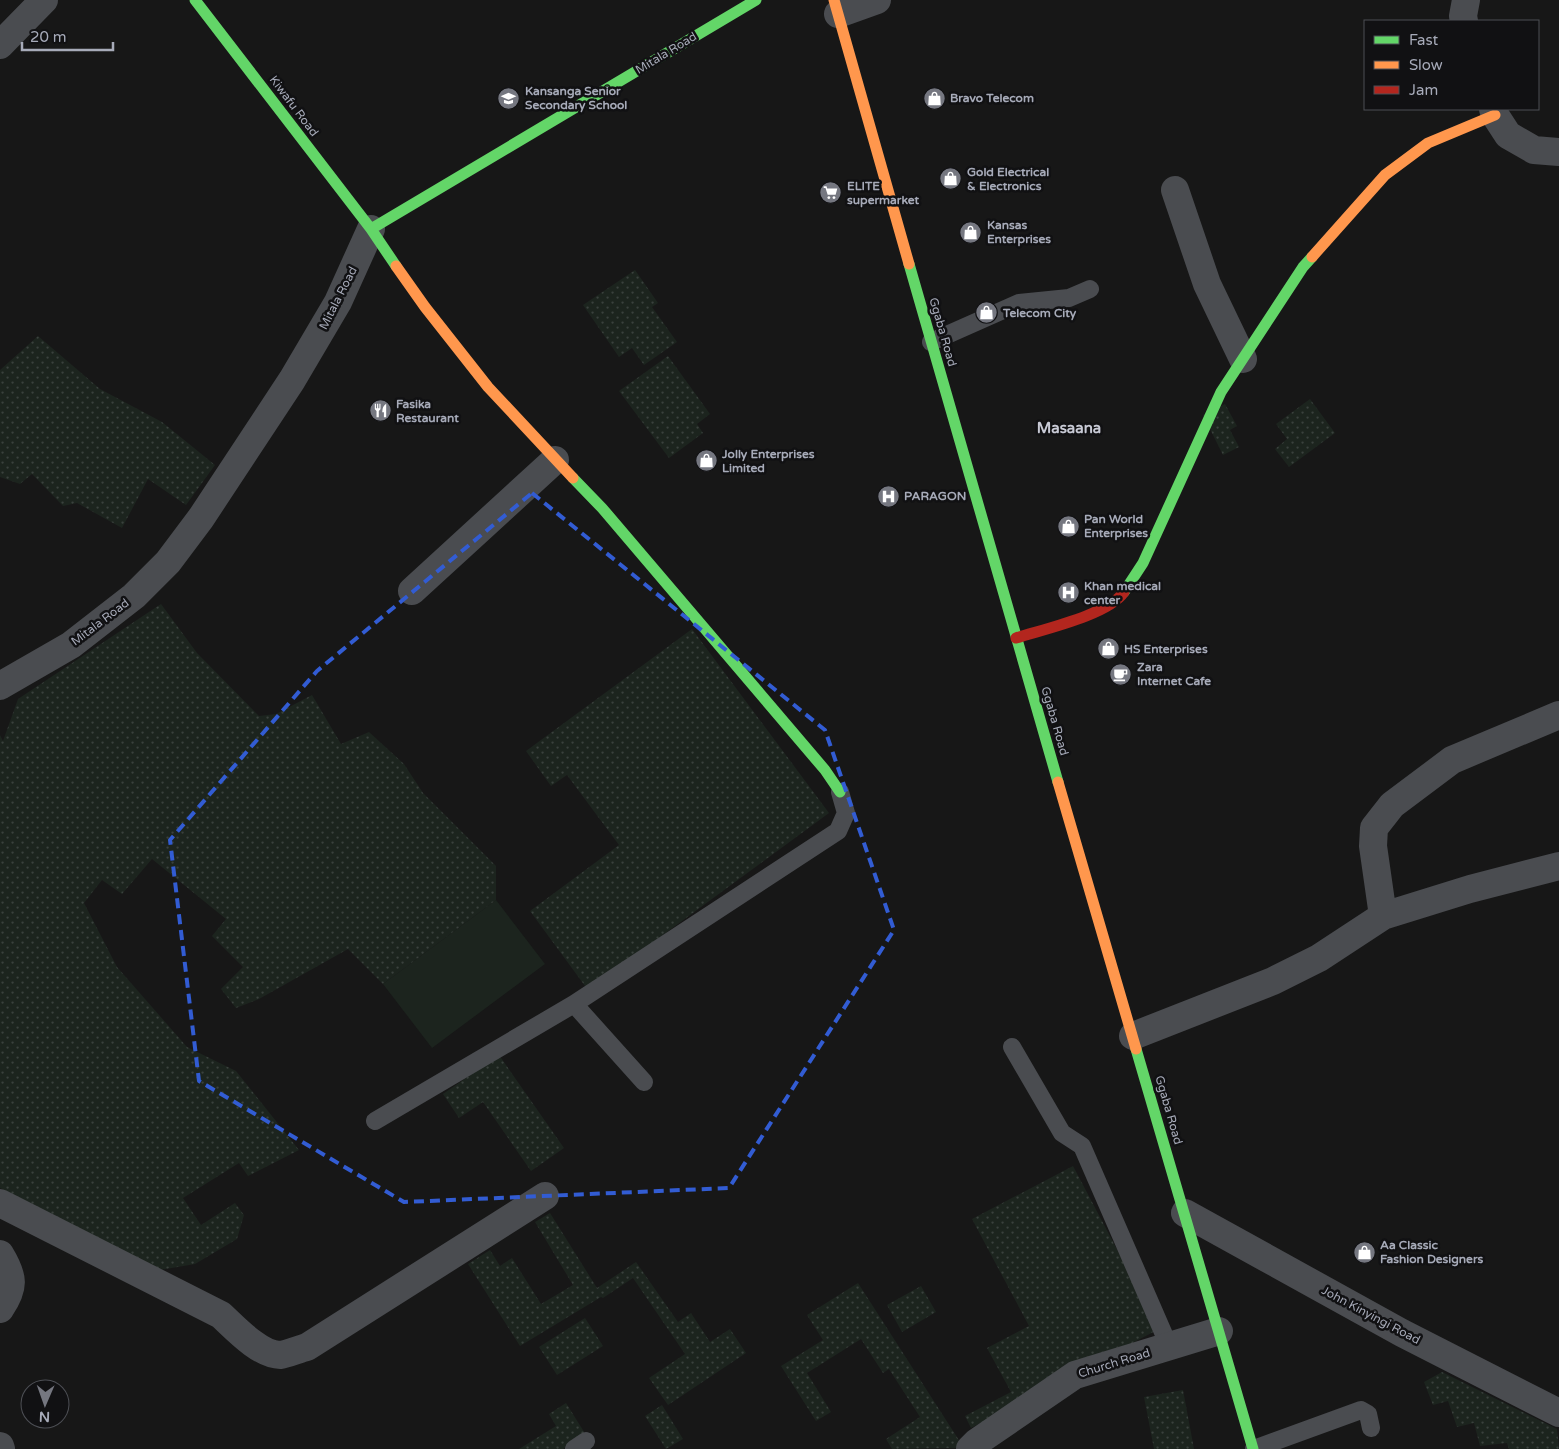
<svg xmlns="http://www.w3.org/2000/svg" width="1559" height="1449" viewBox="0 0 1559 1449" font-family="'Varela Round',sans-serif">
<defs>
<pattern id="park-dots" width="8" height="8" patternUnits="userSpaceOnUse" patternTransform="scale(1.25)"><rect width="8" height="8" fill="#1c241e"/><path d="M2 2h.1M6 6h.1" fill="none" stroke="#3a413d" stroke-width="1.8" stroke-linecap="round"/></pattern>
</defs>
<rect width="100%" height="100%" fill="#171717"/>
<path fill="#1c241e" d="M496 900 545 964 432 1048 383 984Z"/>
<path fill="url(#park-dots)" d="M635 270 658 303 652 307 677 342 644 365 632 348 619 357 583 305Z
M38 336 100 389 162 422 215 465 186 505 148 479 122 528 77 503 63 506 32 474 20 484 0 477V370Z
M668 356 710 414 697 424 703 433 669 458 619 391Z
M1310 399 1335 433 1289 467 1275 449 1287 439 1276 424Z
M1225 404 1237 426 1230 430 1239 447 1223 455 1203 415Z
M161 604 197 653 259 716 276 714 312 695 341 744 369 732 404 764 423 793 496 866V900L383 984 348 949 259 999 236 1008 221 989 243 967 212 936 226 919 152 859 122 894 102 880 84 903 117 967 187 1047 236 1071 299 1150 248 1176 239 1163 183 1198 201 1225 235 1203 244 1215 237 1239 195 1264 160 1270 0 1188V735L3 741 18 699Z
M692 629 829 813 588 990 530 911 619 845 567 775 551 786 526 751Z
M499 1055 564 1148 531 1171 483 1102 459 1118 443 1094Z
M1073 1166 1159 1329 971 1428 965 1416 1011 1392 987 1348 1029 1326 972 1219Z
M550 1213 597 1288 636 1262 678 1322 691 1313 710 1342 730 1329 746 1353 668 1405 649 1378 685 1354 633 1278 603 1298 601 1297 520 1346 468 1264 490 1250 500 1266 512 1258 541 1304 573 1285 535 1222Z
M858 1283 964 1448 892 1449 886 1439 920 1417 889 1369 883 1373 861 1339 807 1373 831 1412 816 1421 781 1366 823 1340 807 1315Z
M921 1286 936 1312 902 1332 887 1305Z
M585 1318 603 1346 557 1375 539 1347Z
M1442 1372 1557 1429 1559 1449H1509L1507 1443 1480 1446 1474 1423 1457 1427 1448 1401 1433 1405 1424 1382Z
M1183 1390 1194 1449H1154L1144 1397Z
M566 1403 586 1435 563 1449H519L556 1426 549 1414Z
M662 1405 683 1439 666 1449 645 1416Z"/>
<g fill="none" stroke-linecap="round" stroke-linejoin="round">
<path stroke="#4a4c50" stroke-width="18" d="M931 342 1019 303 1069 298 1090 289
M1012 1047 1062 1133 1082 1146 1169 1346
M644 1082 574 1004 838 831 846 813 840 792
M375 1121 574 1004
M574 1449 586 1441
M1254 1449 1361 1410 1368 1414 1371 1428"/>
<path stroke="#4a4c50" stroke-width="28" d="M838 14 877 0
M1464 21 1463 16 1466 0
M0 45 44 0
M1493 109 1495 115 1508 135 1534 150 1559 152
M1175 190 1207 284 1243 359
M412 591 555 460
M0 686 71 645 134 596 168 562 201 518 292 380 338 302 371 229
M1383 916 1373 846 1374 828 1392 805 1452 760 1559 715
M1133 1036 1273 981 1319 958 1383 916 1470 889 1559 866
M0 1203 221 1315C235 1328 260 1355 280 1355 288 1354 299 1349 307 1347L545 1196
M1185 1213 1402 1333 1559 1413
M0 1254C14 1277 15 1287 0 1309
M0 1446 1 1449
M970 1449 977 1442 1075 1375 1219 1331"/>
<path stroke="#63d668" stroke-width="11" d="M195 0 371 229 396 266
M371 229 756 0
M909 264 1058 782
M573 478 602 508 825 770 840 792
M1124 592 1143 563 1221 392 1303 267 1312 257
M1136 1049 1253 1449"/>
<path stroke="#ff974d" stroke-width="11" d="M834 0 909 264
M1312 257 1385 175 1428 143 1495 115
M396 266 425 307 488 387 573 478
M1058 782 1136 1049"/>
<path stroke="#b3261e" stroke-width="11" d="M1016 638C1044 629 1108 615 1124 592"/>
</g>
<path fill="none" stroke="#325cd3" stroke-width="4" stroke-dasharray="10 6" stroke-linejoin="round" d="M532 493 825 730 894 930 729 1188 404 1202 199 1081 170 840 317 671Z"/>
<defs>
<symbol id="school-disc" viewBox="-11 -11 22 22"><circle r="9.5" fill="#757780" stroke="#111113"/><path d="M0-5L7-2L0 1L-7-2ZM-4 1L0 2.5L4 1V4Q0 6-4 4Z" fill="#fff"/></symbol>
<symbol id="shop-disc" viewBox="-11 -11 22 22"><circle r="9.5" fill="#757780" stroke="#111113"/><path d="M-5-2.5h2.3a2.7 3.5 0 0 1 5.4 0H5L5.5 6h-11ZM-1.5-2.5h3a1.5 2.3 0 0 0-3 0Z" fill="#fff"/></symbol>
<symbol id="supermarket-disc" viewBox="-11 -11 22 22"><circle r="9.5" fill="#757780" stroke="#111113"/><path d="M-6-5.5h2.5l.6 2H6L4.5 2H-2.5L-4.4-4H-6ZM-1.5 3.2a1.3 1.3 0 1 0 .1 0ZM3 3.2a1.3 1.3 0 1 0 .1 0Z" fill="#fff"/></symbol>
<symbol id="restaurant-disc" viewBox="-11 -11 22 22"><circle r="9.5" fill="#757780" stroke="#111113"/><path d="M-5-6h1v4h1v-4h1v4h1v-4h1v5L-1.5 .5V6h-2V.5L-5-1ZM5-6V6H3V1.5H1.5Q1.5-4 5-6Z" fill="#fff"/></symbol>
<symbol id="hospital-disc" viewBox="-11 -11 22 22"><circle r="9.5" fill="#757780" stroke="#111113"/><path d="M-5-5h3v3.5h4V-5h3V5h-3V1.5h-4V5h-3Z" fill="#fff"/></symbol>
<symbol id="cafe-disc" viewBox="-11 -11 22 22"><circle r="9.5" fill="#757780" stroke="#111113"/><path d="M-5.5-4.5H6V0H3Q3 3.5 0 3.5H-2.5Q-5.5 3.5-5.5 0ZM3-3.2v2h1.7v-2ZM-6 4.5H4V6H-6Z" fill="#fff"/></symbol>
</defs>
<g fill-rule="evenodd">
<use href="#school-disc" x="496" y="86" width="25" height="25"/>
<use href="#shop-disc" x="922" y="86" width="25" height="25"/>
<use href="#shop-disc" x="938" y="166" width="25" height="25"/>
<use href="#supermarket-disc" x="818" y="180" width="25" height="25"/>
<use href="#shop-disc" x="958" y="220" width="25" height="25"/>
<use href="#shop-disc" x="974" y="300" width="25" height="25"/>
<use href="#restaurant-disc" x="368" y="398" width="25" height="25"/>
<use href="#shop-disc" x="694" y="448" width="25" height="25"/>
<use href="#hospital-disc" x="876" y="484" width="25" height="25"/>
<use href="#shop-disc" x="1056" y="514" width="25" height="25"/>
<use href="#hospital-disc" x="1056" y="580" width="25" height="25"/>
<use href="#shop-disc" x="1096" y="636" width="25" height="25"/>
<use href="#cafe-disc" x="1108" y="662" width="25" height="25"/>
<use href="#shop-disc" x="1352" y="1240" width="25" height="25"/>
</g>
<g text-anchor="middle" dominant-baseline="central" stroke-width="5" stroke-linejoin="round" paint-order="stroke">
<g font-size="12" fill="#a7abb9" stroke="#111113">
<text transform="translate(666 53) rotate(-31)">Mitala Road</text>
<text transform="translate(294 106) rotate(53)">Kiwafu Road</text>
<text transform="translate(338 298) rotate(-63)">Mitala Road</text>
<text transform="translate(943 332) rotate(74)">Ggaba Road</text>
<text transform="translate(100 622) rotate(-37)">Mitala Road</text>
<text transform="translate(1055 721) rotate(74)">Ggaba Road</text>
<text transform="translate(1169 1110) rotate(74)">Ggaba Road</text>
<text transform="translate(1371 1315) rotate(28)">John Kinyingi Road</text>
<text transform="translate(1114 1363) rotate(-17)">Church Road</text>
</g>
<g font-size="12" font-weight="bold" fill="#a7abb9" stroke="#111113" text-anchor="start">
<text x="525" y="91">Kansanga Senior<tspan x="525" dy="14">Secondary School</tspan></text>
<text x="950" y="98">Bravo Telecom</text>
<text x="967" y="172">Gold Electrical<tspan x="967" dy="14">&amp; Electronics</tspan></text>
<text x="847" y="186">ELITE<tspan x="847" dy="14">supermarket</tspan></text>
<text x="987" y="225">Kansas<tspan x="987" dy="14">Enterprises</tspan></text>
<text x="1003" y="313">Telecom City</text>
<text x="396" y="404">Fasika<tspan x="396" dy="14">Restaurant</tspan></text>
<text x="722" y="454">Jolly Enterprises<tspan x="722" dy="14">Limited</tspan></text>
<text x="904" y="496">PARAGON</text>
<text x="1084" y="519">Pan World<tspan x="1084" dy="14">Enterprises</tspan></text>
<text x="1084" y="586">Khan medical<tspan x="1084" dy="14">center</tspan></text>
<text x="1124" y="649">HS Enterprises</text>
<text x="1137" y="667">Zara<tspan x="1137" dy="14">Internet Cafe</tspan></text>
<text x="1380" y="1245">Aa Classic<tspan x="1380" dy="14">Fashion Designers</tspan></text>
</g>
<g font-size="15" font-weight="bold" fill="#c8cad5" stroke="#111113">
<text x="1069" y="428">Masaana</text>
</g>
</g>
<rect x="1364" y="20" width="175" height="90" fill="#111113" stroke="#4d4f55"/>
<rect x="1374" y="36" width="25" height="8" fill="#63d668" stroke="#4d4f55"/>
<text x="1409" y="45" font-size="15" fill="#a7abb9">Fast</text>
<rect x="1374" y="61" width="25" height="8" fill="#ff974d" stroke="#4d4f55"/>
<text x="1409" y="70" font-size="15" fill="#a7abb9">Slow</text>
<rect x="1374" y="86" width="25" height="8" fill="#b3261e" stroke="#4d4f55"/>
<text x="1409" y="95" font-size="15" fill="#a7abb9">Jam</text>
<g transform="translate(45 1404) rotate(182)"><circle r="24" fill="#111113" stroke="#4d4f55"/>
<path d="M0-4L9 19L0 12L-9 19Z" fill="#757780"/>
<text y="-8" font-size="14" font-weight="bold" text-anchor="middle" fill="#a7abb9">N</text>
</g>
<path d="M22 42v8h91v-8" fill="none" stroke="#a7abb9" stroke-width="2.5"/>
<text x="30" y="42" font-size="15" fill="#a7abb9" stroke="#111113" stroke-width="4" paint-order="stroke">20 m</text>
</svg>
